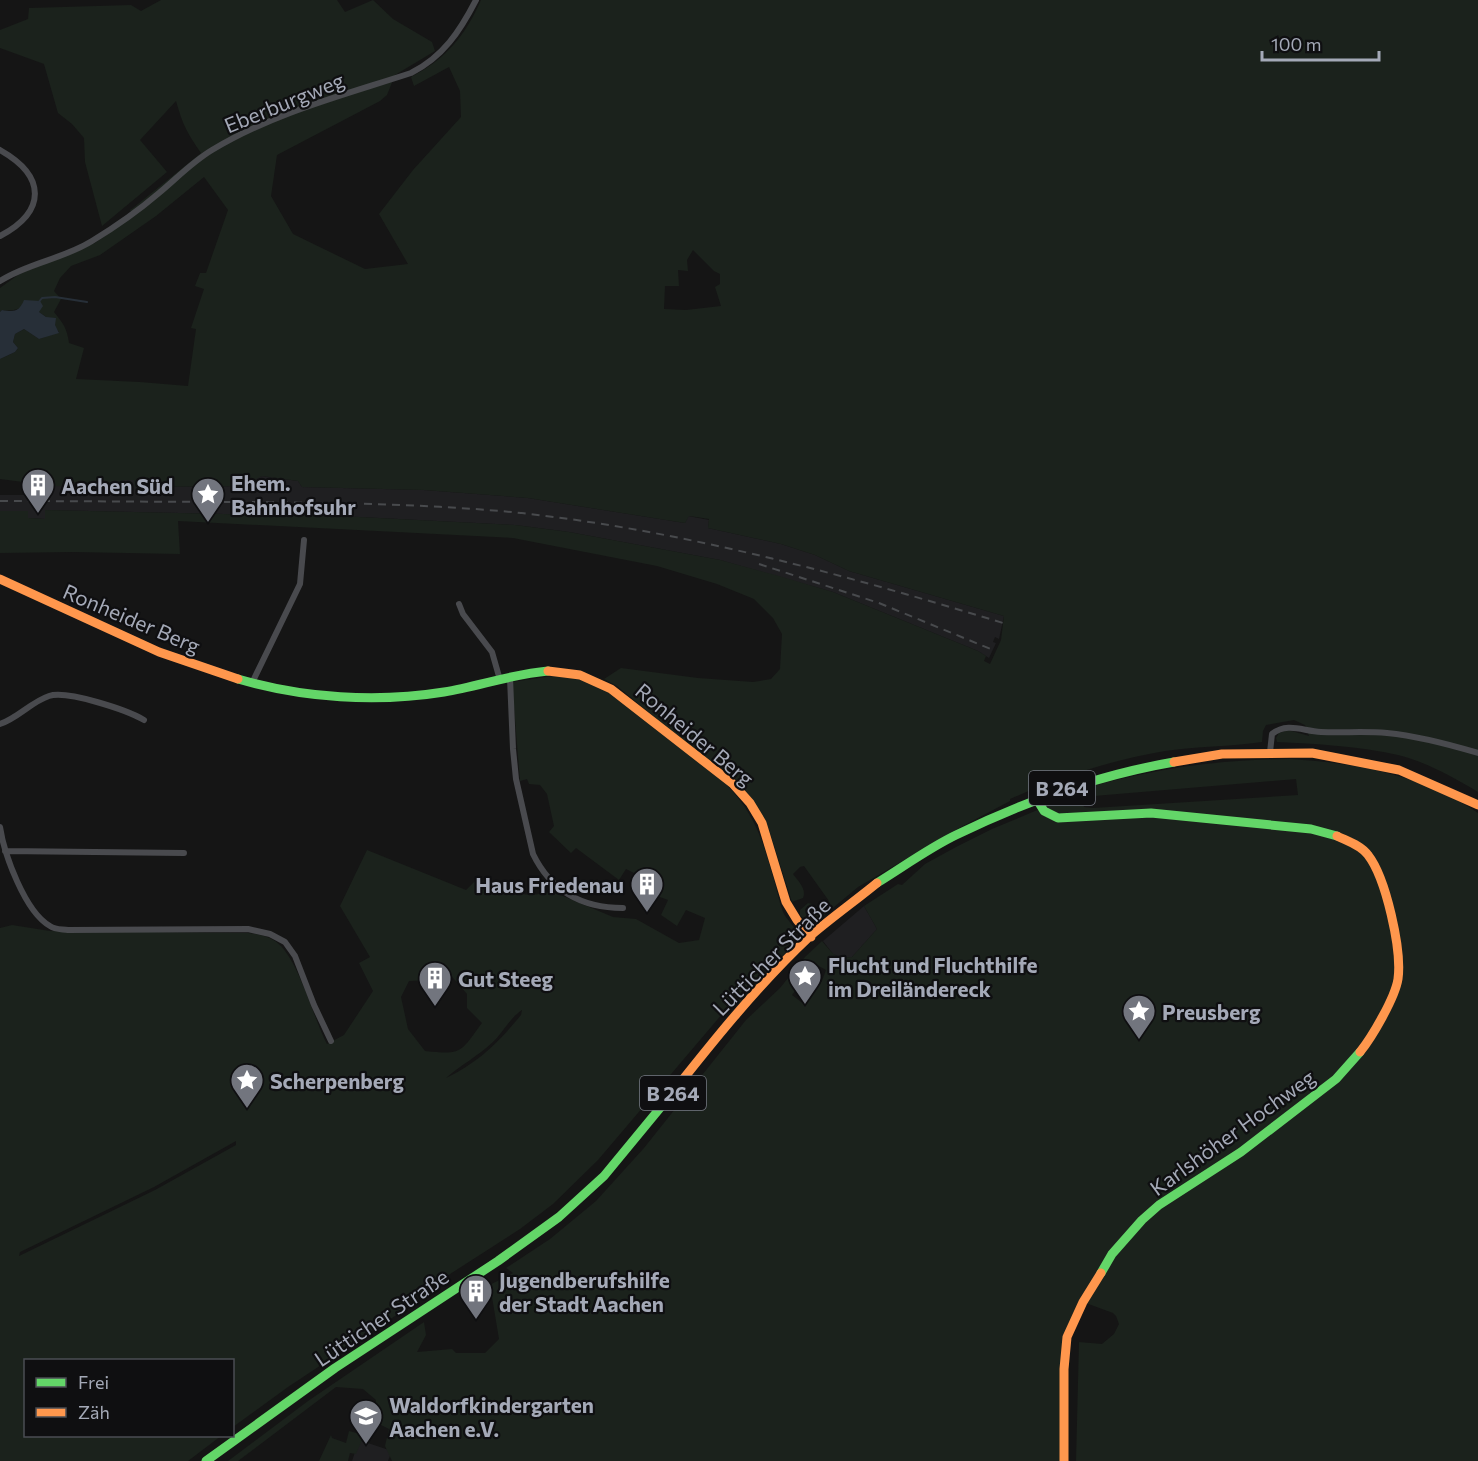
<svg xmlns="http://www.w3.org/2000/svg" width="1478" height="1461" viewBox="0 0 1478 1461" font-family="Commissioner,sans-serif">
<rect width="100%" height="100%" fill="#151515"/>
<path fill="#1f1f21" d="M262 476 298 481 302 487 424 490 528 498 685 523 688 516 709 520 708 528 781 544 815 555 849 571 1004 616 999 639 995 637 993 642 996 643 989 658 978 651 833 592 720 560 569 532 515 525 359 517 45 510V519L28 518V511H0V495H26L27 483 122 487 123 480H135V487L255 486 256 478Z
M864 906 877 929 852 957 842 958 833 954 823 941Z
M359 1440 392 1451 388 1461H352Z"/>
<path fill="#1b221c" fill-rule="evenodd" d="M161 0H337L345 12 373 0 393 19 432 42 435 51 395 75 387 95 380 101 277 155 271 196 293 234 365 269 408 264 379 214 413 170 461 117 460 91 449 67 414 86 411 77C446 59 465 36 481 0H1478V792C1453 777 1426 762 1398 755 1360 746 1315 744 1277 742L1276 738 1279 733 1288 730 1309 736 1305 725 1294 720 1266 725 1263 731 1262 742C1230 747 1197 746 1165 751 1111 760 1060 777 1010 799V801L959 828 858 887 816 922 806 921 800 915V910L808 903 812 904 818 910 829 901 804 866 800 867 793 874C798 881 807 889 803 898L792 902 769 830 732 777 665 726 617 686 604 679 621 668 698 678 753 682 771 679 780 669 782 634 773 618 754 599 717 584 657 566 513 538 178 521 180 554 73 552 0 553V511H28V518L45 519V510L359 517 515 525 569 532 720 560 779 576 833 592 978 651 986 656 984 661 990 664 1001 640 1004 616 849 571 815 555 781 544 708 528 709 519 689 516 685 523 528 498 424 490 302 487 298 481 262 476 256 479 255 486 135 487 134 480H123V487L54 486 0 479V359L15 352 18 348 13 342 15 334 24 329 39 339 59 332 46 317 39 312 40 301C23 303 20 313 2 310L0 312V288L18 275 66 252 95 243 133 216 130 210 133 208 201 153C186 131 183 125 176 101L140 140 167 172 102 226 85 162 84 138 72 124 58 113 44 64 0 48V30L28 19 29 8 131 5 141 11ZM204 177 228 210 206 273H200L195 286 204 289 191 328 196 329 188 386 140 382 76 379 84 348 69 343C67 328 63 323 54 312L61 299 54 291 60 278 71 266 100 255 156 216ZM693 250 714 271 720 274V284L715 287 721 306 686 310 664 309 665 286H679L678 270 688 271 687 260Z
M553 676 579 679 609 693 726 784C755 814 763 841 774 880 777 890 779 902 783 912 788 923 799 927 796 941L739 1004 734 1000 598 1160 553 1204 520 1229 405 1303 407 1308 288 1387 233 1427 232 1360H26V1436H221L188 1461H0V928L12 925 50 931 248 933C257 934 267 936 275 941 298 956 313 1018 327 1044L344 1035 373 991 359 963 370 957 340 906 367 850 466 890 477 879C501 888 525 901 551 891L613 917 636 919 679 943 699 940 705 918 686 910 677 926 661 915 668 900 644 891 643 879 639 870 634 873 626 869 619 880 576 848 571 853 549 832 554 826 547 794 540 785 529 784 527 779 520 781 512 682ZM448 972 467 994V1008L482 1023C460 1053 462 1055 425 1051L408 1029 401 997 409 981 433 980ZM522 1010 521 1015C498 1043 479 1062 446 1078 461 1065 478 1056 493 1042 503 1032 510 1018 522 1010ZM236 1141V1145L155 1190 19 1256 20 1252 154 1187Z
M1290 759C1357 763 1422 775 1478 813V1461H1076L1079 1342 1102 1344 1114 1334 1119 1324 1116 1316 1113 1313 1083 1302 1069 1331 1064 1461H392L385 1446 389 1429 379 1424 380 1420 372 1417 376 1400 363 1389 336 1387 238 1461H228L308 1401 424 1322 426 1335 417 1352 452 1349 456 1353H485L499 1339 492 1297 477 1300 476 1292 513 1273 506 1268 550 1239 596 1201 644 1148 746 1020 780 988 805 957 822 941C833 954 835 959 852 957L877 929 864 906 898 884 902 885 925 864 956 847 992 829 1047 806 1049 799C1133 772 1202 760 1290 759ZM1296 779 1298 795 1093 808 1084 807 1083 804 1086 797 1094 796ZM815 964 826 970 822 981 805 1005 792 995Z
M349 1431 364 1435 356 1454 350 1453 348 1461H319L331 1435 332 1438 346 1443Z"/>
<path fill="#272f38" d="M24 300 40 301 43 306 39 312 46 317 56 318 55 325 59 333 39 339 24 329 15 334 13 342 18 348 15 352 0 359V312L2 310C14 312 19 312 24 300Z"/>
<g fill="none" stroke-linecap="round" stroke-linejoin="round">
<path stroke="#272f38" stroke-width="2" d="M38 303 42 298 55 297 87 302"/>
<path stroke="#494a4e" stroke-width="6" d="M0 150C46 176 47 211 0 236
M0 281C28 263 63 259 92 241 115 227 138 211 159 193 176 179 192 162 212 150 273 113 344 95 411 73 443 57 460 31 476 0
M459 604 463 614 492 652 500 680
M510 678 513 749 516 779 533 854C551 891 582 908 623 908
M252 683 300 584 304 540
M0 724C18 718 31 702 49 696 67 690 127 710 144 720
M1270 752 1272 734C1288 722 1302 731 1321 732 1343 733 1365 731 1387 733 1418 736 1448 744 1478 753
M0 827C4 854 25 912 50 926 55 930 62 929 68 930L248 929 270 934 285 942 295 956 314 1005 331 1041
M5 851 184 853"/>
<path stroke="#63d668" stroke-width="9" d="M238 679C304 698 376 703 444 692 479 686 513 674 548 671
M1036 798 1044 811 1058 818 1151 813 1311 829 1337 836
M877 883C903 867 929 848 956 835 1026 801 1098 775 1174 762
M1101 1273 1112 1254 1142 1220 1159 1205 1241 1152 1336 1079 1360 1052
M206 1461 335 1368 498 1261 559 1217 604 1176 665 1102"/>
<path stroke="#ff974d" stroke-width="9" d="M0 579 159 652 238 679
M548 671 580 675 611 689 733 784 750 803 762 823 786 902 797 920 811 937
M1174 762 1222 754 1312 753 1399 770 1478 805
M1337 836C1347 841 1361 845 1368 855 1386 878 1402 950 1398 979 1395 998 1372 1037 1360 1052
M665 1102C710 1045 756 987 809 937 831 918 855 901 877 883
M1064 1461V1369L1067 1337 1083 1302 1101 1273"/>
<path stroke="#484a4d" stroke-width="2" stroke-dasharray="8 6" stroke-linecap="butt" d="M0 501C83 501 167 502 250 502 341 503 431 504 521 513 685 531 846 575 1003 623
M759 564 879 603 993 650"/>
</g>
<defs>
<symbol id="building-pin" viewBox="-11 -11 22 30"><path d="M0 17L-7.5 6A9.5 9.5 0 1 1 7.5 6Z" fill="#72757e" stroke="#0f0f11"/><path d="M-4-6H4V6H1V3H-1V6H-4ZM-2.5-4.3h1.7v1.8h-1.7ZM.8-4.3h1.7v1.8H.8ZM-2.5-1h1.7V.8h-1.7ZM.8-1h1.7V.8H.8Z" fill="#fff"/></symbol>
<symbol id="sight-pin" viewBox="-11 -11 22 30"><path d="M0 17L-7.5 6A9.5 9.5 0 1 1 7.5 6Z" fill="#72757e" stroke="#0f0f11"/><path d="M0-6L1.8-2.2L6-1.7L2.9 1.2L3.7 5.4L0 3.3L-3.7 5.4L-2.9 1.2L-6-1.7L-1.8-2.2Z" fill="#fff"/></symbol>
<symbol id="school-pin" viewBox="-11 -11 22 30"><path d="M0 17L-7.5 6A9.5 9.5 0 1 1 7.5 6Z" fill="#72757e" stroke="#0f0f11"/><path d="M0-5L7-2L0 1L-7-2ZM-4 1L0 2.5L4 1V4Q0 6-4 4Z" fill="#fff"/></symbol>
</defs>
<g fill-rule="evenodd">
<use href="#building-pin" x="19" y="466" width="38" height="52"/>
<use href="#sight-pin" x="189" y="475" width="38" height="52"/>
<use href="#building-pin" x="628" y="865" width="38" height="52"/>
<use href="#sight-pin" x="786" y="957" width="38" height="52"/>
<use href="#building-pin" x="416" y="959" width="38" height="52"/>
<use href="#sight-pin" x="1120" y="992" width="38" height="52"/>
<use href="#sight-pin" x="228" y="1061" width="38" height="52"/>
<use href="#building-pin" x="457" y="1272" width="38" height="52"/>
<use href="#school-pin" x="347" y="1397" width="38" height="52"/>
</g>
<g text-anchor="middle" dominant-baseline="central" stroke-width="4.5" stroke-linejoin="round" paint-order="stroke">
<g fill="#0f0f11" stroke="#777b85" stroke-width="1.5">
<rect x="1029" y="771" width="66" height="34" rx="4.5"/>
<rect x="640" y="1076" width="66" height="34" rx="4.5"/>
</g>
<g font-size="20" font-weight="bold" fill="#a4a9b7">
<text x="1062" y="788">B 264</text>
<text x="673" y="1093">B 264</text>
</g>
<g font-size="21" fill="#a4a9b7" stroke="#0f0f11">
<text transform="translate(284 102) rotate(-22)">Eberburgweg</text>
<text transform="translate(132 618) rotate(23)">Ronheider Berg</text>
<text transform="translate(695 734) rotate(40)">Ronheider Berg</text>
<text transform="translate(771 956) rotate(-45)">Lütticher Straße</text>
<text transform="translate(1232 1132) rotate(-36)">Karlshöher Hochweg</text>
<text transform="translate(381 1317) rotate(-34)">Lütticher Straße</text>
</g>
<g font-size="21" font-weight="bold" fill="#a4a9b7" stroke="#0f0f11" text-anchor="start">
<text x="231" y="482">Ehem.<tspan x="231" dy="24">Bahnhofsuhr</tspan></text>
<text x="61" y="485">Aachen Süd</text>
<text x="624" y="884" text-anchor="end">Haus Friedenau</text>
<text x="828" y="964">Flucht und Fluchthilfe<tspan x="828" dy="24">im Dreiländereck</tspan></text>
<text x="458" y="978">Gut Steeg</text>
<text x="1162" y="1011">Preusberg</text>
<text x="270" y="1080">Scherpenberg</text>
<text x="499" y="1279">Jugendberufshilfe<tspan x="499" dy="24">der Stadt Aachen</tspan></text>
<text x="389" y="1404">Waldorfkindergarten<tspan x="389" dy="24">Aachen e.V.</tspan></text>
</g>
</g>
<rect x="24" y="1359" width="210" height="78" fill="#0f0f11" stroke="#4b4d53" stroke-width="1.5"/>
<rect x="36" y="1378" width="30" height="9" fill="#63d668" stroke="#4b4d53" stroke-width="1.5"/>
<text x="78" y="1389" font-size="18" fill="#a4a9b7">Frei</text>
<rect x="36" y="1408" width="30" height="9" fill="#ff974d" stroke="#4b4d53" stroke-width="1.5"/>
<text x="78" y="1419" font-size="18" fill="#a4a9b7">Zäh</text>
<path d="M1262 51v9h117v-9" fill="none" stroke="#a4a9b7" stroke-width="3"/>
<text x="1271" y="51" font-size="18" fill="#a4a9b7" stroke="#0f0f11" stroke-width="4.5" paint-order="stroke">100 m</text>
</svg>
